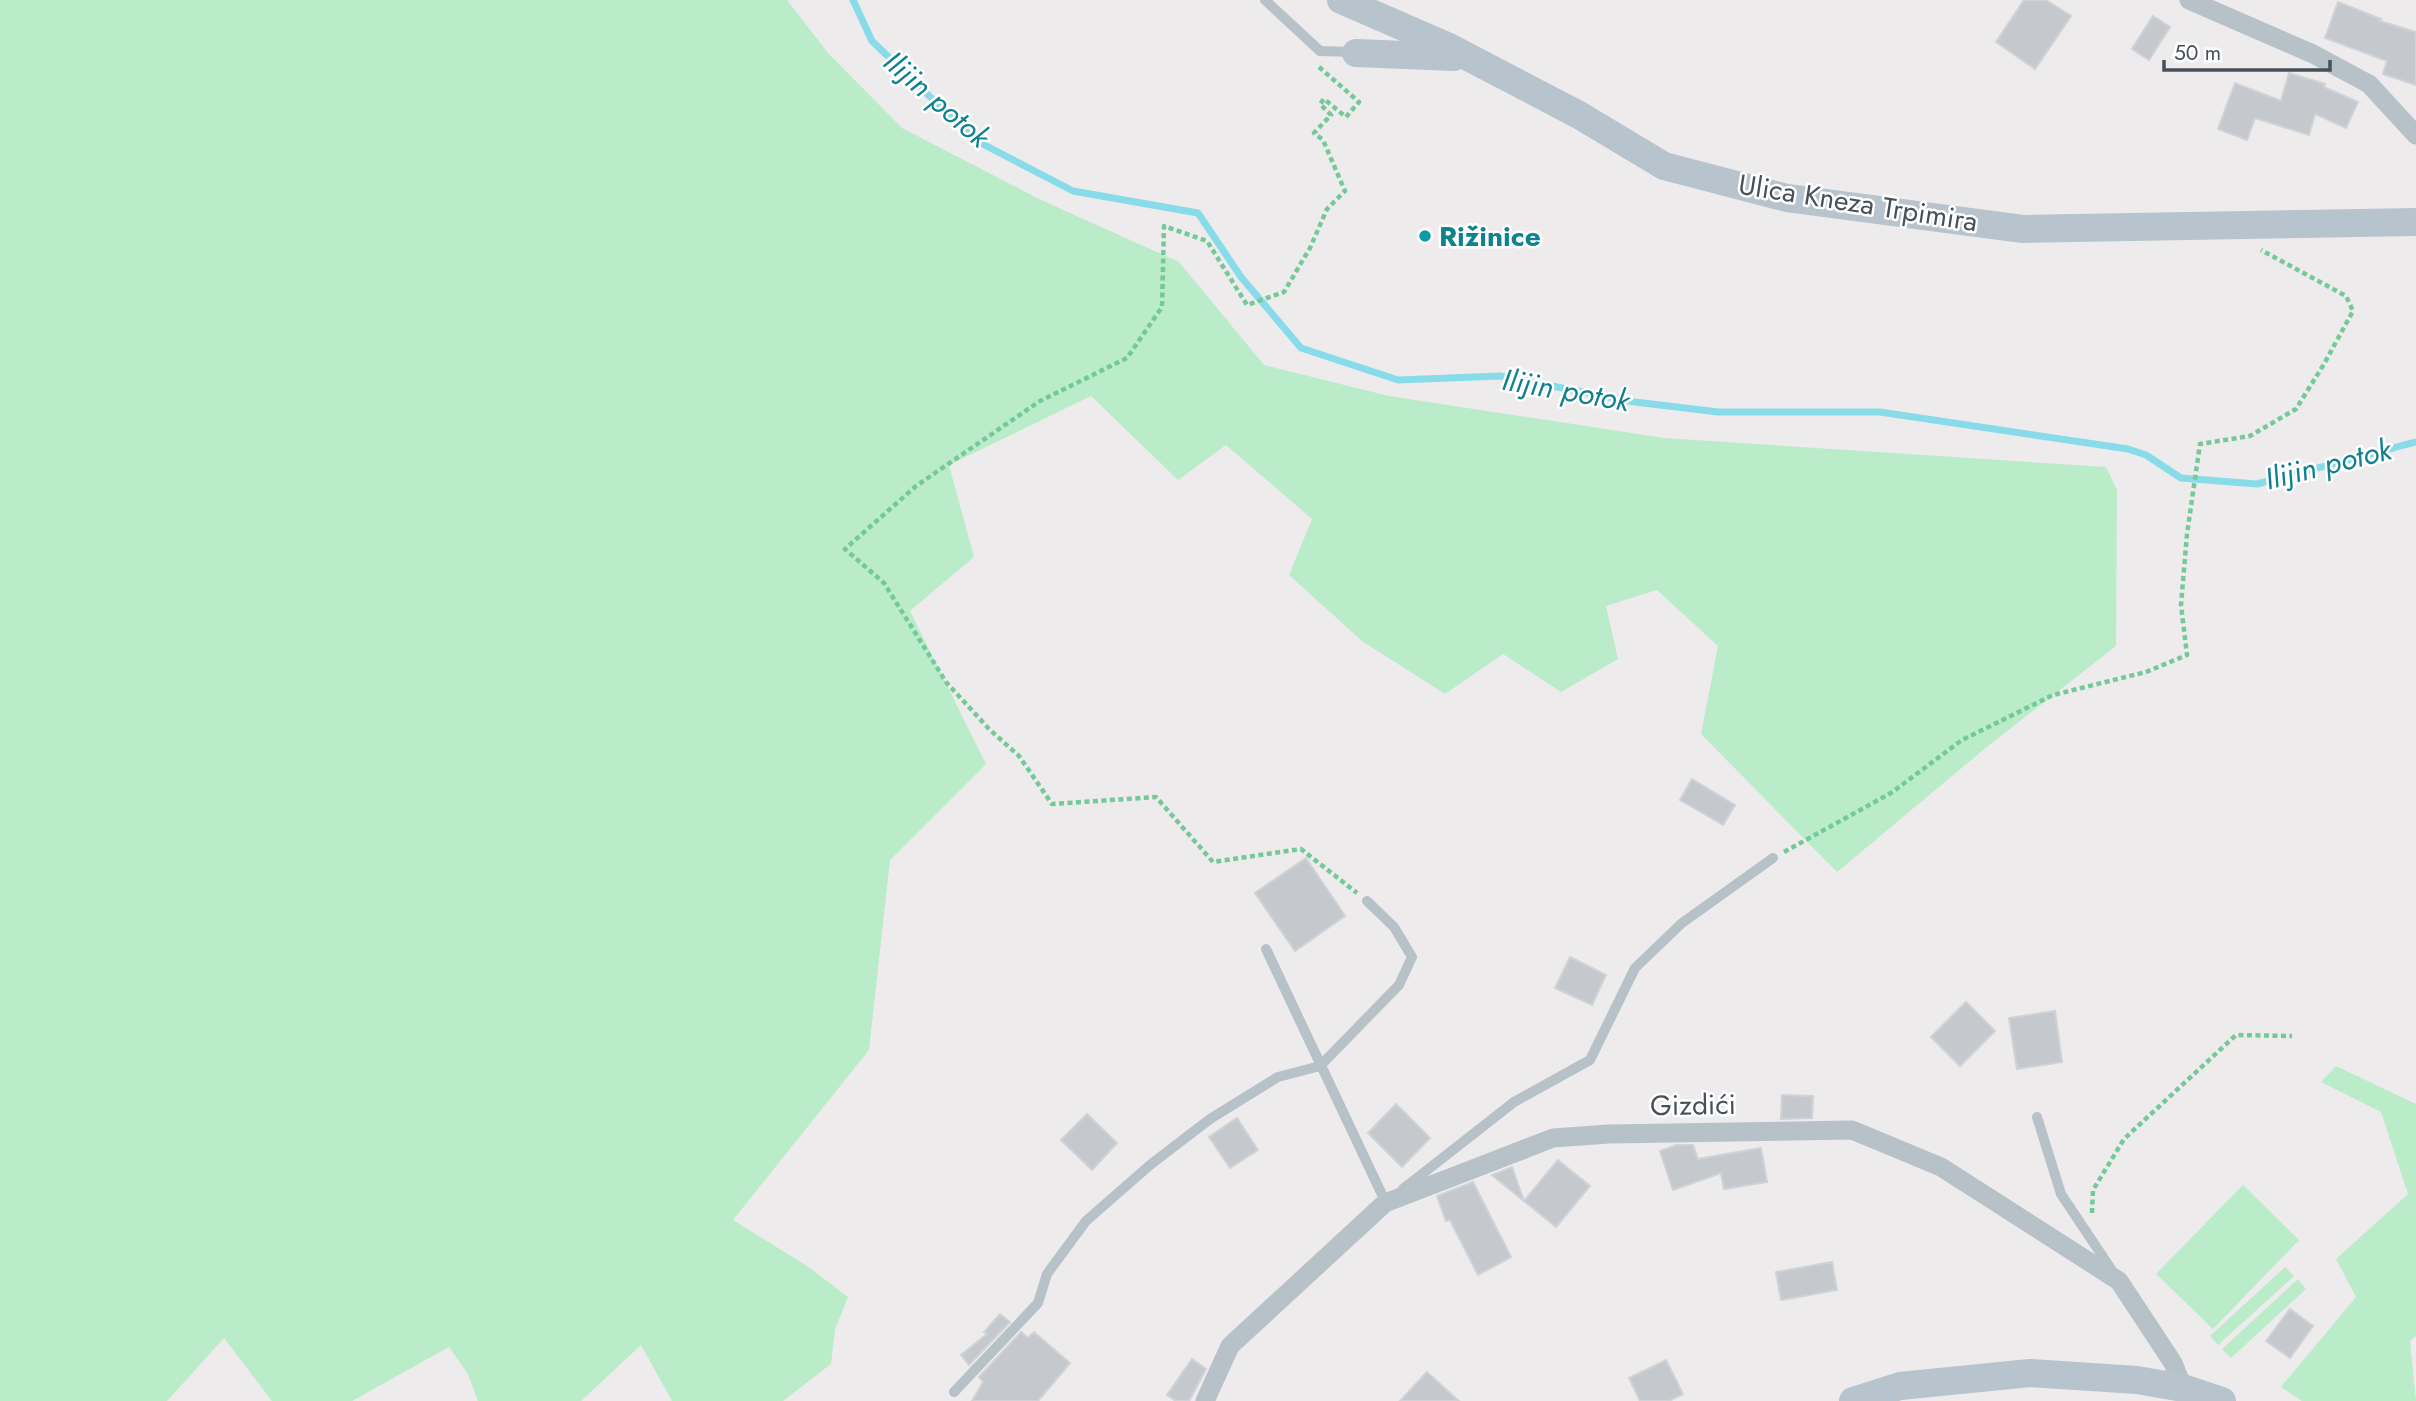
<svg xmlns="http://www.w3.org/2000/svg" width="2416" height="1401" viewBox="0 0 2416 1401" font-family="Jost,sans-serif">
<rect width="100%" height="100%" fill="#eeebec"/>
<path fill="#baecc9" d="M0 0H787L828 53 902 128 1039 199 1179 262 1264 365 1389 396 1664 438 2106 467 2117 490 2116 646 1988 746 1837 872 1701 734 1718 646 1657 590 1606 606 1618 659 1561 692 1503 654 1445 694 1362 641 1289 575 1312 519 1226 445 1178 480 1091 396 949 465 974 557 910 611 986 764 890 860 869 1050 733 1220 807 1266 848 1297 835 1329 831 1364 783 1401H672L641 1345 581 1401H478L468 1374 449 1347 352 1401H272L224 1338 167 1401H0Z
M2336 1066 2416 1104V1336L2410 1341 2416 1401H2302L2281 1387 2356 1297 2336 1259 2408 1194 2381 1112 2321 1082Z
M2243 1185 2299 1240 2213 1329 2156 1274Z
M2285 1267 2294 1276 2218 1345 2210 1336Z
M2298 1279 2306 1289 2231 1358 2222 1349Z"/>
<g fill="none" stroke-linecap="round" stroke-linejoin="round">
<path stroke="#88dbe8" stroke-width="7" d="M853 0 872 41 975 140 1073 191 1198 213 1241 277 1301 348 1398 380 1500 376 1635 402 1718 412H1880L2128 449 2146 455 2181 478 2257 484 2416 442"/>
</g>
<path fill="#c5c9ce" stroke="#cfd2d7" stroke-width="2" d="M2024 0H2046L2071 16 2035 69 1996 42Z
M2338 2 2381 19 2380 21 2416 32V85L2383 74 2387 61 2325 38Z
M2153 16 2170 27 2149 60 2132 49Z
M2289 73 2325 84 2324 87 2358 102 2346 128 2315 114 2309 135 2255 118 2247 140 2218 129 2235 83 2281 101Z
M1692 779 1735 805 1723 825 1680 800Z
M1306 858 1345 916 1295 951 1255 893Z
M1570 957 1606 975 1592 1005 1555 988Z
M1966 1002 1995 1031 1960 1066 1931 1037Z
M2055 1011 2062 1062 2017 1069 2009 1018Z
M1782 1095 1813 1096 1812 1118 1781 1119Z
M1396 1104 1430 1138 1402 1167 1368 1133Z
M1087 1114 1117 1143 1092 1170 1061 1140Z
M1237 1118 1258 1150 1230 1168 1209 1137Z
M1676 1145H1693L1698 1159 1761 1148 1767 1182 1724 1189 1721 1173 1673 1190 1660 1151Z
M1558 1160 1590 1186 1556 1227 1524 1201Z
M1512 1167 1524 1201 1492 1175Z
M1473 1182 1511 1257 1478 1275 1450 1220 1446 1221 1437 1196Z
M1832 1262 1837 1290 1781 1300 1776 1272Z
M2290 1309 2313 1326 2290 1358 2266 1341Z
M1000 1314 1010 1322 969 1365 961 1355 987 1334 984 1332Z
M1021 1332 1028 1338 1034 1332 1070 1363 1038 1401H972L983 1382 979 1377Z
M1192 1359 1206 1369 1189 1401H1176L1167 1395Z
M1666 1360 1683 1394 1669 1401H1640L1629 1378Z
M1427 1372 1459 1401H1400Z"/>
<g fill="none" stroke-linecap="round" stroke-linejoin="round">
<path stroke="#73c998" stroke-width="4.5" stroke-dasharray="5 3.5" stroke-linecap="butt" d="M1319 67 1359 102 1346 117 1324 99 1320 104 1331 115 1314 133 1323 140 1345 191 1327 209 1310 248 1284 292 1247 305 1207 241 1164 226 1162 307 1127 358 1040 401 916 486 845 549 884 583 946 682 989 729 1019 756 1052 804 1156 797 1213 862 1301 849 1357 893
M1784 852 1891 793 1962 740 2053 695 2146 672 2187 655 2181 605 2187 534 2200 444 2250 436 2296 409 2324 364 2353 311 2346 296 2261 250
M2092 1213 2093 1190 2124 1139 2236 1035 2292 1036"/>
<path stroke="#b7c1c8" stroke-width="10" d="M1265 0 1320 51 1353 52
M1266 949 1386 1203
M2037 1117 2061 1194 2113 1272
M1403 1189 1514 1102 1590 1060 1635 968 1682 923 1773 858
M954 1392 1038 1303 1047 1274 1086 1221 1150 1165 1210 1119 1278 1077 1320 1066 1399 985 1412 957 1394 927 1367 901"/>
<path stroke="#b7c1c8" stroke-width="19" d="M2189 0 2313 54 2369 84 2416 135
M1205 1401 1230 1346 1385 1203 1553 1138 1609 1134 1852 1130 1941 1167 2119 1281 2173 1363 2183 1388"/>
<path stroke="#b7c4cd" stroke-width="28" d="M1341 0 1447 46 1579 115 1664 166 1787 198 2023 229 2416 222
M1356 53 1454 57
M1853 1401 1900 1386 2030 1373 2137 1380 2183 1388 2222 1401"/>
</g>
<circle fill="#0f9aa8" stroke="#fff" stroke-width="2.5" cx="1425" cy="236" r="7"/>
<g text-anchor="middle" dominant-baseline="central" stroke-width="5" stroke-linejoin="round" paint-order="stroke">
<g font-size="28" fill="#455058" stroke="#fff">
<text transform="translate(1858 203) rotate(9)">Ulica Kneza Trpimira</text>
<text transform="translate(1693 1105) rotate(-1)">Gizdići</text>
</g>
<g font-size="28" font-weight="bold" fill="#0d838f" stroke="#fff" text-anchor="start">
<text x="1439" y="236">Rižinice</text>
</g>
<g font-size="30" font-style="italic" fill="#108091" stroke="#fff">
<text transform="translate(937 99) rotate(41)">Ilijin potok</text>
<text transform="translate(1566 390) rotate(10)">Ilijin potok</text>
<text transform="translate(2328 464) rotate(-14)">Ilijin potok</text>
</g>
</g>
<path d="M2164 60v10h166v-10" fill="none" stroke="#455058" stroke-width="3.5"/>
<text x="2174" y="60" font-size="21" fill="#455058" stroke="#ffffff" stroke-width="5" paint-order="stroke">50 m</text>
</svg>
